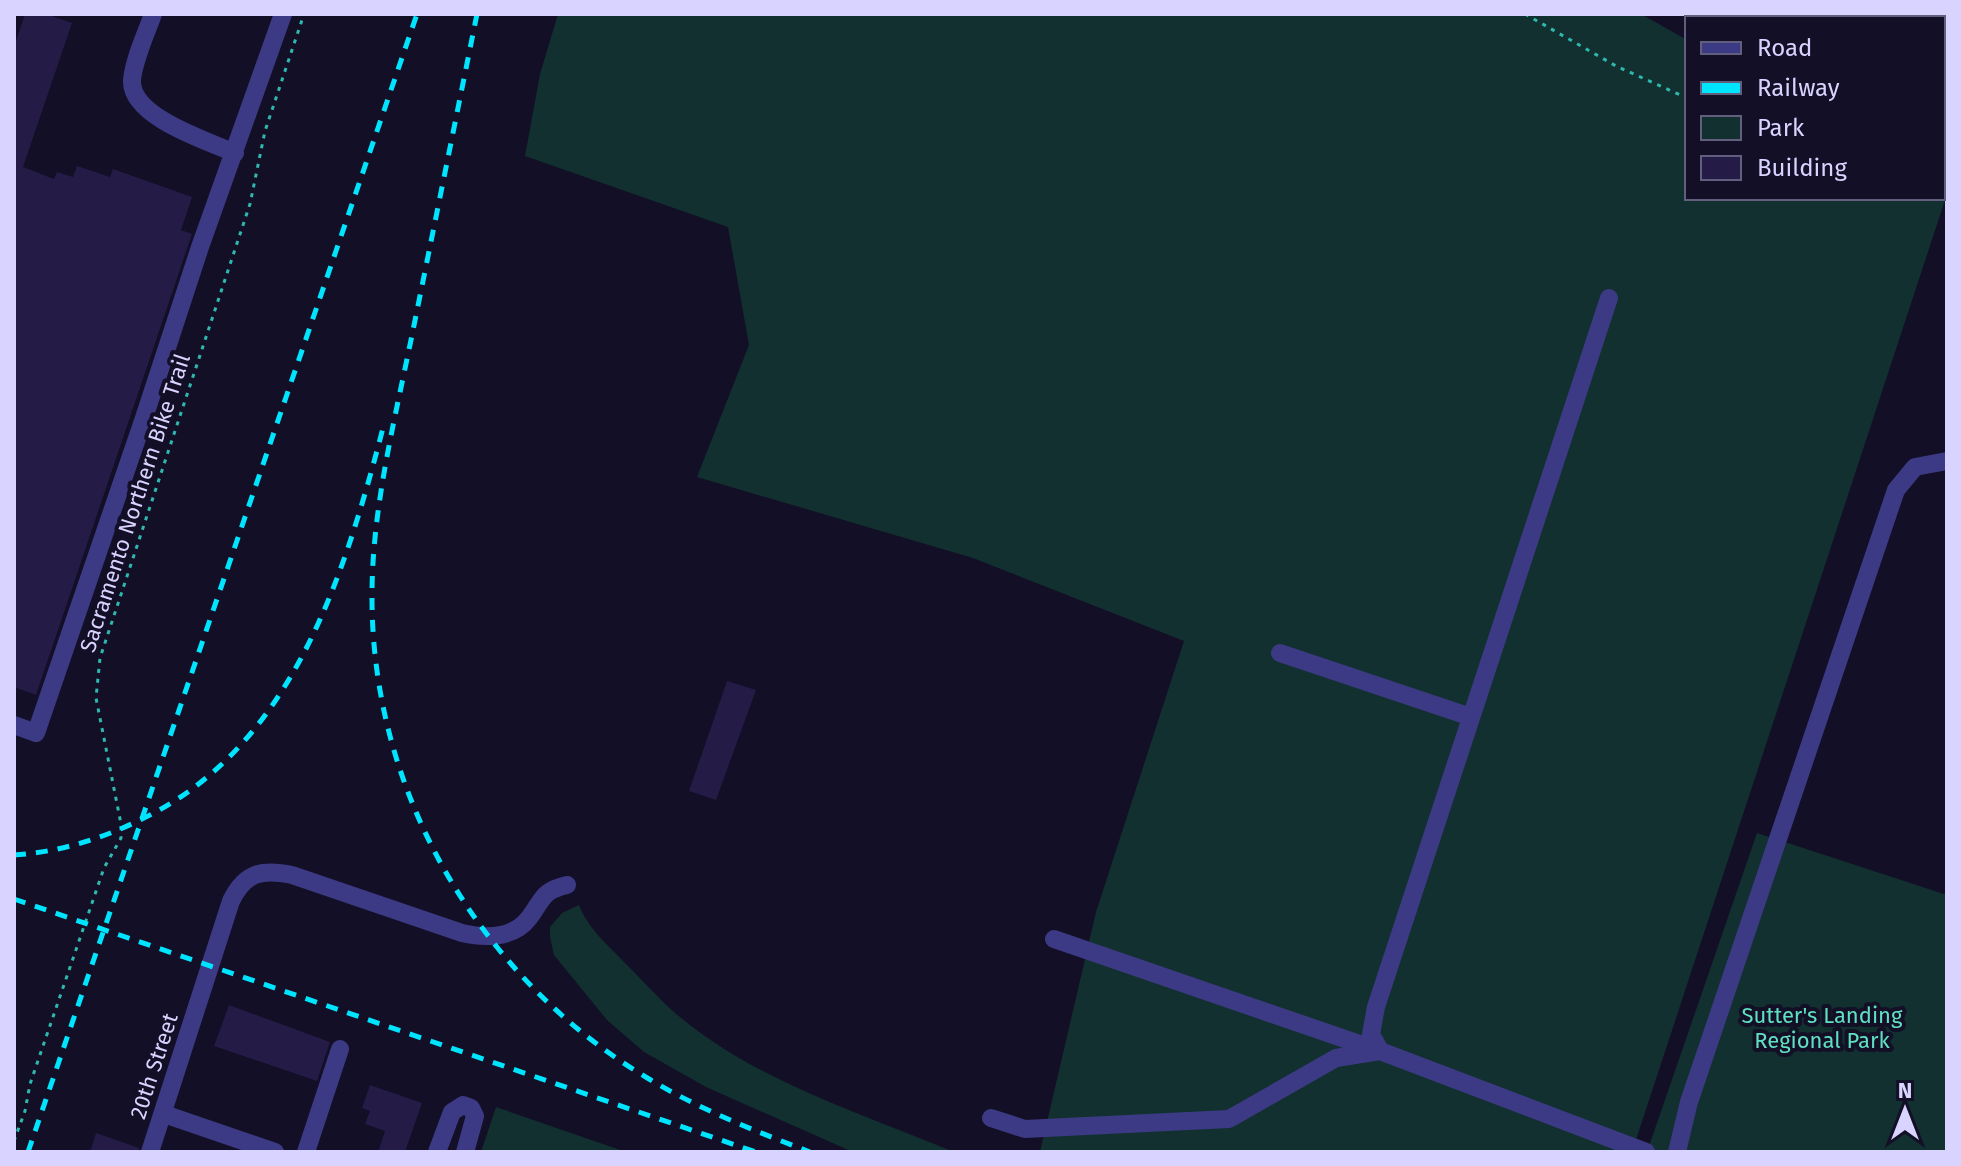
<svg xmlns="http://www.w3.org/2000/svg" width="1961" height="1166" viewBox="0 0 1961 1166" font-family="'Fira Sans',sans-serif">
<rect width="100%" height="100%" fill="#130f26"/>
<path fill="#12302f" d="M558 14H1641L1687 40V198H1943V183L1947 185V194L1632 1152H1040L1096 912 1184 641 973 558 697 477 749 345 728 227 525 156 540 74Z
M1757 833 1947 895V1152H1647Z
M579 905C588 929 610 947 628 966 648 986 667 1008 690 1025 764 1083 867 1116 954 1152H853L706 1087 644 1052 607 1020 554 955 550 937V927L562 913Z
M496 1107 626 1152H481Z"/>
<path fill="#0c2248" d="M1688 14H1947V146L1943 145V18H1695Z"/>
<path fill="#241b47" d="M25 14H46L72 23 23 167 54 179 57 172 73 177 77 166 110 177 113 169 192 197 181 230 192 234 36 695 14 687V47Z
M727 681 756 690 716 800 689 791Z
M229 1005 330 1042 317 1081 214 1046Z
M370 1085 422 1103 405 1152H378L385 1131 365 1124 370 1111 362 1108Z
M96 1133 139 1148 138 1152H90Z"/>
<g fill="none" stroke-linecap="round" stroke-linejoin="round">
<path stroke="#2fb8b0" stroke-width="3" stroke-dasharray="4 6" stroke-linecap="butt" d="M1525 14 1616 66 1687 98
M14 1141 25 1111 30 1084 104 868 121 838V824L96 698 100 658 250 204 265 131 304 14"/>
<path stroke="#3d3a85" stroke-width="18" d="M153 14C146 34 134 59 132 80 130 117 208 141 235 153
M1609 298 1376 1007 1371 1034 1380 1051 1646 1152
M1280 653 1471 717
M14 725 36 733 143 421 200 247 283 14
M164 1114 275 1152
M991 1118 1025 1129 1229 1119 1336 1058 1380 1051 1054 939
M150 1152 231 901C245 872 262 869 292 875L462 933C484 938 513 939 529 918 543 900 541 891 567 885
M306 1152 340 1049
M437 1152 452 1112 463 1105 471 1108 475 1116 465 1152
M1677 1152 1689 1102 1896 490 1915 467 1947 461"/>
<path stroke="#00e5ff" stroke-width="5" stroke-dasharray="12 10" stroke-linecap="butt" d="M477 14C455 123 433 232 411 340 394 423 372 510 372 595 371 793 480 979 649 1079 699 1109 755 1131 810 1152
M14 855C59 852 102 839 142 819 292 747 344 577 383 428
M14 899 756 1152
M28 1152 417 14"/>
</g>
<g text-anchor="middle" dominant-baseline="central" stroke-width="8" stroke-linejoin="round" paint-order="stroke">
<g font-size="22" fill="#d9d4ff" stroke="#130f26">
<text transform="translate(135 503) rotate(-72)">Sacramento Northern Bike Trail</text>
<text transform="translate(154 1066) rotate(-72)">20th Street</text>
</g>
<g font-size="22" fill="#5fe0c0" stroke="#130f26">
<text x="1822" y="1015">Sutter's Landing<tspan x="1822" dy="25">Regional Park</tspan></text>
</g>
</g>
<rect width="1961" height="1166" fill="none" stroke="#d9d4ff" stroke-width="32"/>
<rect x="1685" y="16" width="260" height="184" fill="#130f26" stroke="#625e7d" stroke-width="2"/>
<rect x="1701" y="42" width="40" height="12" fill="#3d3a85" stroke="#625e7d" stroke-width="2"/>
<text x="1757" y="56" font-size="24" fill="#d9d4ff">Road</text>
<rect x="1701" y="82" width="40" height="12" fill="#00e5ff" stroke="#625e7d" stroke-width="2"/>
<text x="1757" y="96" font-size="24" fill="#d9d4ff">Railway</text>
<rect x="1701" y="116" width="40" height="24" fill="#12302f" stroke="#625e7d" stroke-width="2"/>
<text x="1757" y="136" font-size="24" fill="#d9d4ff">Park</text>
<rect x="1701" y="156" width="40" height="24" fill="#241b47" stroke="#625e7d" stroke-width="2"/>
<text x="1757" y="176" font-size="24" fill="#d9d4ff">Building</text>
<g transform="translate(1905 1110)" stroke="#130f26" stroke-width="6" paint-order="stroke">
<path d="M0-6L14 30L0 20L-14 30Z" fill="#d9d4ff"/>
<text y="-12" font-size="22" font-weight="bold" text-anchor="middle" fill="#d9d4ff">N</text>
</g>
</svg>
